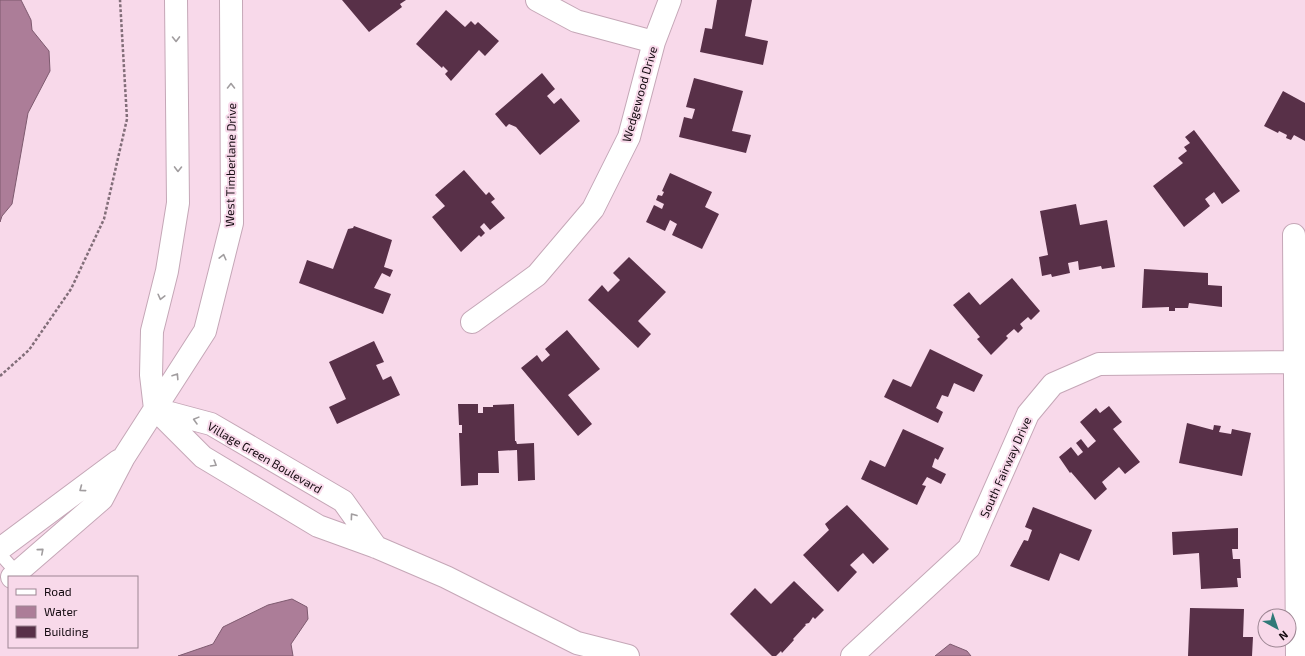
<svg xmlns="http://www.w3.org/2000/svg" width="1305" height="656" viewBox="0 0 1305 656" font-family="'Exo 2',sans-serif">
<rect width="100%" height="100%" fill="#f8d9ea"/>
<path fill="#ac7d98" stroke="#7e5a6f" d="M0 0H21L31 20 32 30 49 51 50 71 28 113 12 204 2 216 0 222Z
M292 599 307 607 308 619 291 644 293 656H178L213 644 223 627 268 605Z
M950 644 967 651 971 656H935Z"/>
<path fill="#583048" d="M342 0H406L400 4 402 7 369 32Z
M717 0H752L745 36 768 41 763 65 700 52 705 28 712 29Z
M446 10 465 27 471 21 475 25 478 22 499 41 485 56 479 50 451 81 445 74 448 71 443 66 442 68 416 44Z
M542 73 555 89 547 96 554 104 561 98 580 121 540 155 516 127 509 124 506 127 495 114Z
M694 78 743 91 732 131 751 135 746 153 679 137 684 117 692 119 695 109 686 107Z
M1283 91 1305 103V141L1294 135 1291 140 1286 138 1287 135 1279 131 1278 133 1264 126Z
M1194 130 1240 191 1222 204 1214 192 1205 199 1210 206 1184 227 1153 186 1183 163 1178 158 1187 151 1184 147 1190 143 1185 137Z
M464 170 486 195 489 192 495 199 491 202 505 218 490 230 484 223 480 227 485 233 481 237 479 235 461 252 432 217 445 206 435 195Z
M670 173 712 192 705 207 719 214 702 249 672 235 677 224 670 220 665 231 646 222 654 205 662 209 664 204 656 200 658 195 662 196 664 192 662 191Z
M1076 204 1080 225 1107 220 1115 267 1102 269 1101 266 1079 270 1078 261 1068 263 1070 273 1052 277 1051 274 1042 276 1039 257 1048 255 1040 211Z
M354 226 392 240 384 267 393 270 390 277 382 273 374 288 391 294 383 314 299 283 307 260 333 269 348 229 353 228Z
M629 257 666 292 638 321 651 334 638 348 588 300 602 285 608 292 620 280 613 273Z
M1144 269 1208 273V285L1222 286V307L1189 303 1188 308H1175V311H1169V307L1142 308Z
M1012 278 1040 311 1031 320 1028 317 1020 324 1023 328 1018 333 1014 329 1006 336 1008 338 991 355 977 339 980 337 953 305 969 292 980 305Z
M567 330 600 369 568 395 592 424 578 436 521 368 537 355 542 362 550 355 545 349Z
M374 341 384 362 376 365 383 380 391 376 400 395 337 424 329 407 346 399 329 362Z
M930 349 983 375 974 392 954 383 948 397 942 395 936 408 943 412 938 423 884 397 893 379 911 387Z
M458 404H478V413H483V407H493V405L514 404 515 441H516L517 444 534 443 535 480 518 481 517 450 498 451 499 473H478V485L461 486 459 433H462V425H459Z
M1109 406 1122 422 1113 429 1140 462 1125 474 1119 467 1102 482 1107 489 1095 500 1071 472 1070 473 1059 457 1071 447 1078 456 1083 452 1076 443 1081 439 1088 448 1096 441 1080 422 1096 408 1100 413Z
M1187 423 1213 430 1214 425 1221 426 1219 432 1231 434 1232 429 1251 433 1242 476 1179 463Z
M903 429 944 448 938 460 935 458 932 467 946 474 941 484 927 477 922 485 926 486 917 505 861 479 870 460 885 467Z
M847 505 889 549 873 564 863 553 850 565 857 572 838 592 803 555 829 530 825 524Z
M1033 507 1092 530 1079 561 1060 553 1049 581 1010 566 1024 540 1028 541 1032 530 1025 527Z
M1238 528V549H1232L1233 559H1240L1241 578H1237L1238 587 1201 589 1199 553 1173 555 1172 532Z
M794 581 824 610 815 619 813 617 809 623 805 624 806 625 793 639 794 640 782 653 781 651 776 656H772L730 614 755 588 771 604Z
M1190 608 1244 609 1243 637H1253L1252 656H1188Z"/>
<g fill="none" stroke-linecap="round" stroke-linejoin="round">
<defs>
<path id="service" d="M0 554 17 573"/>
<path id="minor" d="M537 0 576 21 654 42
M1294 235 1297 656
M472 322 537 275 593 209 629 137 654 42 670 0
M155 409 203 457 318 526 376 547 446 577 577 643 628 656
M155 409 151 375 152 331 167 271 178 203 176 0
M155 409 211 424 343 501 376 547
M0 549 118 461
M12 577 102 499 124 457 205 331 232 223 231 0
M852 656 969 548 1028 414 1053 384 1099 364 1295 362"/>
</defs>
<use href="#service" stroke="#c5a7b7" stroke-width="14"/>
<use href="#minor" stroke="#c5a7b7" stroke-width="24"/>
<path stroke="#826e79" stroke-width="2.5" stroke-dasharray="3 2" stroke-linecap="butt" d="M0 376 29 350 71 289 104 219 127 119 120 0"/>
<use href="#service" stroke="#fff" stroke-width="12"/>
<use href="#minor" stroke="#fff" stroke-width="22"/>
</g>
<defs><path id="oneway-chevron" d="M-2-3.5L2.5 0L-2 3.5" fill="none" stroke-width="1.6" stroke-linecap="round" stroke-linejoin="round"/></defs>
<g stroke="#a19d9f">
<use href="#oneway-chevron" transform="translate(176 39) rotate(89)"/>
<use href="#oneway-chevron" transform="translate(231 86) rotate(-90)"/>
<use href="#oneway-chevron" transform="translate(178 169) rotate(91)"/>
<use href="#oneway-chevron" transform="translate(223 257) rotate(-76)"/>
<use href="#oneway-chevron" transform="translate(161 297) rotate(104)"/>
<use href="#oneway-chevron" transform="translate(176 376) rotate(-57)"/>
<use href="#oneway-chevron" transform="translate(196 420) rotate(-165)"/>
<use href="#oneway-chevron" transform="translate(214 464) rotate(31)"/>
<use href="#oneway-chevron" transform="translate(82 489) rotate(143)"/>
<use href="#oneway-chevron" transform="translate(353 516) rotate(-126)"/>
<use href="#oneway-chevron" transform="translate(41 551) rotate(-41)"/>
</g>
<g text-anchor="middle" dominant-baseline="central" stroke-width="4" stroke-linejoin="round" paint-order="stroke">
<g font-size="12" fill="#140a10" stroke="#f8d9ea">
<text transform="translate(639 94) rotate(-74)">Wedgewood Drive</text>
<text transform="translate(230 165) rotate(-89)">West Timberlane Drive</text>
<text transform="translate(265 457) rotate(30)">Village Green Boulevard</text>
<text transform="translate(1005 467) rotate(-66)">South Fairway Drive</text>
</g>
</g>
<rect x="8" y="576" width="130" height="72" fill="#f8d9ea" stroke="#9d8693"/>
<rect x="16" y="589" width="20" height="6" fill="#ffffff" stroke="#9d8693"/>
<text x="44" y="596" font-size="12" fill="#140a10">Road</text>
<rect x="16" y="606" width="20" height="12" fill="#ac7d98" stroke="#9d8693"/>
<text x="44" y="616" font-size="12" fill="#140a10">Water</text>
<rect x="16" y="626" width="20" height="12" fill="#583048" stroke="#9d8693"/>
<text x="44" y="636" font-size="12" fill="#140a10">Building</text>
<g transform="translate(1277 628) rotate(140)"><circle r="19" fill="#f8d9ea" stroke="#9d8693"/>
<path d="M0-3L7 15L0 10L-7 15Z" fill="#307978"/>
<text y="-6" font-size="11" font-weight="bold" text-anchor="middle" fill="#140a10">N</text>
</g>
</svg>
